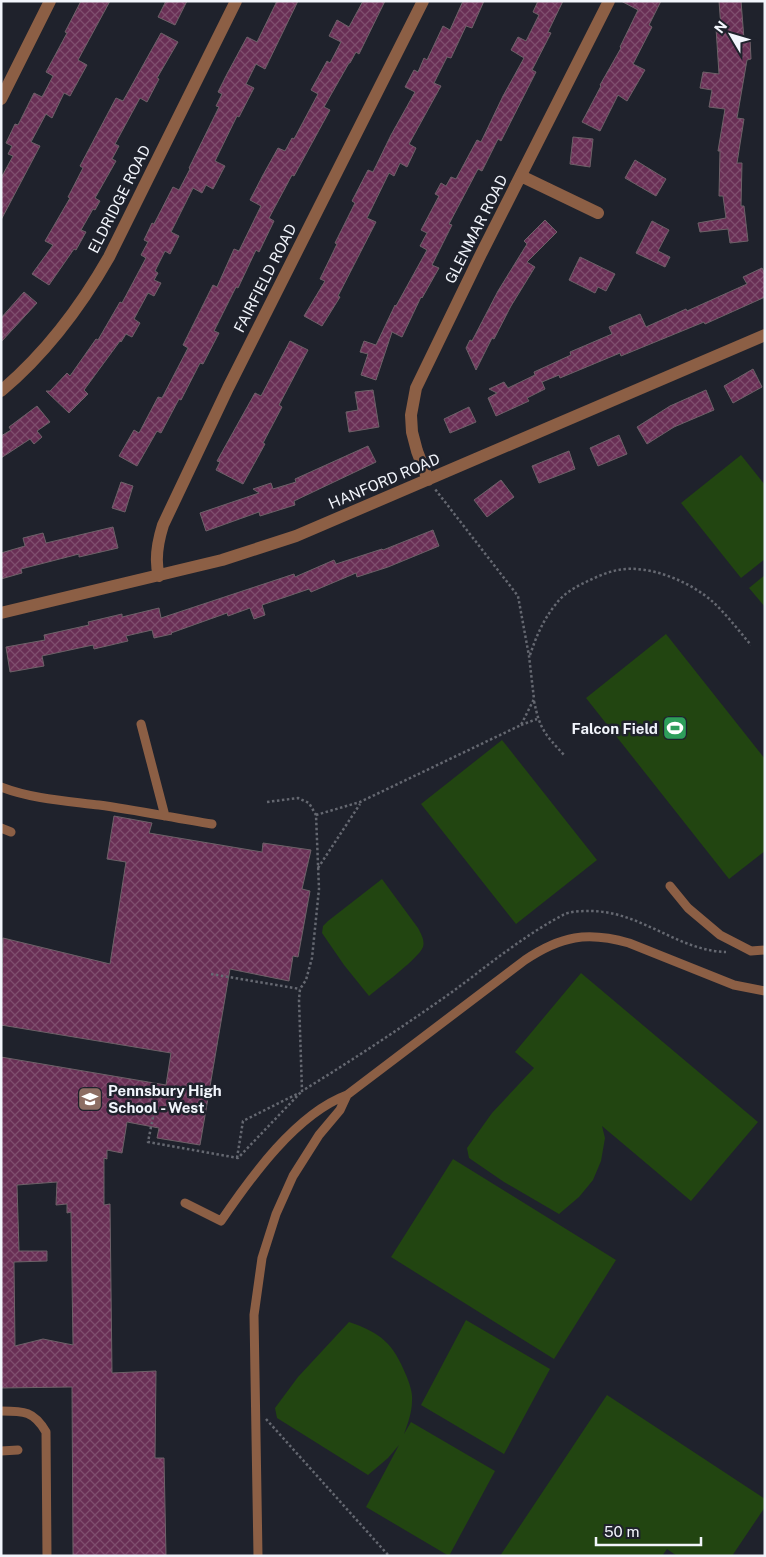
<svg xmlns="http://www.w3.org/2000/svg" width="766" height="1557" viewBox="0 0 766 1557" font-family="'Public Sans',sans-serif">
<defs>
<pattern id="building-cross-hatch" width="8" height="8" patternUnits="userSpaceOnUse" patternTransform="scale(1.25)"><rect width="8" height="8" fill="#692f55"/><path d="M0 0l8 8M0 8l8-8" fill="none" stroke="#7f4e6e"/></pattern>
</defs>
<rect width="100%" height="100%" fill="#1f222c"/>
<path fill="#224511" d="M741 455 765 485V559L741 578 681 503Z
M765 575V607L749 588Z
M666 634 765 759V851L729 879 586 698Z
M502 740 597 860 516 924 421 804Z
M382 879 418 928C421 934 425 940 423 947 419 958 380 987 369 996L344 965 322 933 323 926 328 921Z
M581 973 758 1122 691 1201 602 1126 605 1138 601 1161 593 1180 579 1197 559 1214 504 1182 469 1158 467 1148 492 1113 534 1068 515 1052Z
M453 1159 616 1260 554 1359 391 1257Z
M466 1320 550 1369 504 1454 421 1405Z
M349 1322C381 1333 393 1343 406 1375 409 1382 413 1393 412 1401 412 1412 408 1423 404 1434L411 1422 495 1471 449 1556 366 1507 399 1445 388 1458 368 1475 277 1418 275 1408 298 1377Z
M607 1395 765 1499V1507L732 1556H677L667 1549 662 1556H500Z"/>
<path fill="url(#building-cross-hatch)" stroke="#6d6168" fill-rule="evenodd" d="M81 1H110L78 60 87 65 70 96 64 93 52 118 46 114 31 142 40 146 1 220V178L13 156 8 154 12 146 6 143 15 124 18 125 34 93 42 97 53 76 46 72 67 33 65 32Z
M166 1H187L175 25 158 17Z
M277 1H298L265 69 256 64 246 84 254 88 239 117 237 116 215 161 225 166 213 189 206 185 202 193 193 188 171 232 179 236 170 254 165 251 155 271 158 273 154 280 161 283 154 296 148 293 134 319 140 323 132 337 126 334 121 342 120 341 84 390 88 394 69 413 46 391H50L67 373 70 376 96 339 98 340 120 302 122 303 146 258 141 255 148 242 144 240 152 223 154 224 173 187 179 190 190 169 189 168 219 107 216 106 222 94 218 92 227 74 247 37 257 42Z
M363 1H385L359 54 356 52 350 63H349L324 107 330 110 294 176 292 175 269 218 274 221 259 252 256 250 238 288 236 287 214 331 219 333 203 364 200 363 181 400 179 399 161 433 157 431 137 466 119 456 134 430 139 433 158 397 162 398 188 348 183 345 213 285 217 287 234 249 239 251 261 206 250 200 263 175 278 148 285 151 292 138 294 139 318 94 311 90 327 61 330 63 341 42 329 36 337 20 349 27Z
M463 1H484L472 28 466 26 451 58 447 57 434 83 441 86 409 144 416 148 407 167 400 163 394 176 389 173 367 218 376 222 338 296 340 297 322 326 304 316 325 281 320 279 337 244 335 243 355 203 352 201 368 170 373 172 391 135 415 92 405 87 414 70 418 72 424 58 427 60 443 26 450 30Z
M538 1H563L548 32 551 33 532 70 536 72 501 141 498 139 482 171 478 169 449 224 452 225 432 265 439 268 422 298 421 297 402 337 392 332 376 380 361 375 368 354 360 352 364 341 376 345 395 305 396 306 427 250 420 246 427 233 421 230 439 196 435 194 441 183 446 186 451 177 456 179 477 140 481 142 503 96 524 58 511 50 518 37 526 41 539 15 533 12Z
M621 1H661L649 25 652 27 633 64 645 70 627 101 618 95 600 131 582 122 601 86 600 85 621 48 620 47 638 10Z
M719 1H741L744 39H750L751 59 747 60 737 118 744 119 737 163H742L741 206H744L748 241 730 243 728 229 700 232 698 223 726 218 723 196H719L720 151H718L725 109 709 107 712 90 700 88 703 72 719 74 716 28H721Z
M161 33 178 42 157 78 159 79 147 102 140 98 115 144 119 146 112 159 116 161 95 198 100 201 95 210 93 209 81 230 86 232 76 250 74 249 49 285 32 274 53 245 45 241 70 198 68 197 83 168 80 166 116 98 123 101Z
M573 137 593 139 590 167 570 164Z
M635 160 666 179 656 196 625 178Z
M545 220 557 232 527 262 535 267 511 306 494 339 492 338 476 370 466 348 470 340 472 341 498 291 527 244 524 241Z
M652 221 669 230 658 251 670 257 665 267 636 253Z
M580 257 615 274 606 291 598 287 595 293 569 280Z
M762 268 765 274V297L705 324 704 322 621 356 620 353 560 378 559 375 542 382 545 389 527 398 529 401 496 416 488 398 497 393 489 389 504 382 508 388 535 375 534 372 571 355 570 352 612 334 609 327 640 314 646 327 686 309 687 311 747 284 743 277Z
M24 292 37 303 1 342V318Z
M290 341 308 350 279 405 282 407 263 443 265 444 243 484 216 470 220 462 217 461 255 393 261 396Z
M753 369 762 387 733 403 724 386Z
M373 390 379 427 349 432 346 412 358 410 355 392Z
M706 390 714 410 674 427 647 444 637 427 670 406Z
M37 406 50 422 37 431 42 437 34 444 30 439 1 458V436L11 430 9 427Z
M469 407 476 422 450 433 444 419Z
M619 435 627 454 598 466 590 448Z
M368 446 376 462 294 501 295 505 260 516 259 512 206 531 200 513 259 493 253 489 271 483 273 489 296 482 295 479Z
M569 451 575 469 539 483 532 466Z
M501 480 514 497 487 517 474 500Z
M121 482 133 486 125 512 112 508Z
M113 527 118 548 79 557V554L21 569 22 573 1 579V553L25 546 23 538 43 533 46 543Z
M433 530 439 546 388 567 357 577 356 573 311 592 309 589 262 605 265 615 254 619 250 608 228 616 227 613 171 633 172 634 154 638 152 630 126 636 128 641 94 649 93 645 42 656 44 666 10 672 6 647 45 640 44 635 89 625 88 622 122 614V617L159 608 161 618 294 574 295 577 334 560 336 564 382 549 383 550Z
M114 816 152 823 149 833 262 852 263 843 311 850 302 889 310 891 298 957 293 956 289 981 230 969 200 1145 157 1138 159 1128 127 1122 122 1153 107 1150V1159L104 1158V1205L110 1204 112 1373 156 1371 155 1458H164L166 1556H73L72 1387 1 1388V1057L166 1085 171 1053 1 1025 3 938 110 964 126 862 107 859ZM57 1182 56 1205 67 1204V1213L71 1212 73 1345 43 1339 15 1346 14 1262 47 1261V1251H19L17 1185Z"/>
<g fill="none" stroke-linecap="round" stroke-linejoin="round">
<path stroke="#656871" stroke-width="2.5" stroke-dasharray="2.5 2.5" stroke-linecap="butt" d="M530 655C536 637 543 620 556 604 563 594 575 587 586 582 596 577 607 572 618 570 649 564 691 582 713 602 727 615 739 631 751 645
M534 701C540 730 545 734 564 755
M521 725 537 719
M267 802 298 798 309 803 316 815 319 889 312 958 306 980 300 989 299 1000 302 1091C351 1061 398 1030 445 997 484 969 521 937 563 915 570 911 582 911 590 911 641 911 678 951 726 952
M316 815 360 802 521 725 534 699 529 656 518 596 435 489
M318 868 360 804
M211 974 300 989
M153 1117 148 1142 238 1158 302 1091
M237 1158 243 1121 299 1093
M266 1419 389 1556"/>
<path stroke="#8c5f45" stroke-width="9" d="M141 724 165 816
M1 787C32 799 67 801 99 805 136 810 174 818 212 824
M1 828 11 832
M670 886 688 908 720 935 751 951 765 950
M185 1203 221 1221C251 1177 296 1114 347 1095
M1 1411C24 1411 34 1411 46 1432L47 1556
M1 1451 18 1450
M258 1556 254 1315 262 1258 276 1214 293 1176 319 1135 340 1110 347 1095 525 960C561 936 587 931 629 943L734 985 765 991"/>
<path stroke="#8c5f45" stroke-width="12" d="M1 99 50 1
M521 176 598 213
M1 391C46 353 80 308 109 257L236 1
M428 480 417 451 412 432 411 415 416 388 481 254 609 1
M159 576C154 559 158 541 163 525L228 388 423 1
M1 613 222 560 296 536 765 335"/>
</g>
<defs>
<symbol id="stadium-square" viewBox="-11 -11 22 22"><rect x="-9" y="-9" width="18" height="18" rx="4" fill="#2e9e5b" stroke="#1f222c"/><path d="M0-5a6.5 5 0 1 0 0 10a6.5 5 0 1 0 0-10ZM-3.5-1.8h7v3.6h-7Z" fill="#fff"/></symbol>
<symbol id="school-square" viewBox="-11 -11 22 22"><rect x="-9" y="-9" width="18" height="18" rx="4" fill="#8d6e63" stroke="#1f222c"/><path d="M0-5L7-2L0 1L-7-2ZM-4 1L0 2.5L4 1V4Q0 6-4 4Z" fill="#fff"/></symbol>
</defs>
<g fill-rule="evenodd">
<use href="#stadium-square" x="661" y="714" width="28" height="28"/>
<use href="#school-square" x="76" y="1085" width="28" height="28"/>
</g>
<g text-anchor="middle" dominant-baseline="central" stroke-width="5" stroke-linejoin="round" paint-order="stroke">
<g font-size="15" fill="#f2f5fc" stroke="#1f222c">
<text transform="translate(119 199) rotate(-63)">ELDRIDGE ROAD</text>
<text transform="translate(476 229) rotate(-63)">GLENMAR ROAD</text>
<text transform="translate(265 278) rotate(-63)">FAIRFIELD ROAD</text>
<text transform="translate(384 481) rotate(-23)">HANFORD ROAD</text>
</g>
<g font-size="15" font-weight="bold" fill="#f2f5fc" stroke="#1f222c" text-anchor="end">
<text x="658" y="728">Falcon Field</text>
<text x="108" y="1090" text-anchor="start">Pennsbury High<tspan x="108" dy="17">School - West</tspan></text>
</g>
</g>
<rect width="766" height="1557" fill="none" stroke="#f2f5fc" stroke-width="5"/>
<g transform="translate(731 35) rotate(308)" stroke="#1f222c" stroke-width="4" paint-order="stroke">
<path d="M0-4L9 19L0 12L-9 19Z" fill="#f2f5fc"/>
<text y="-8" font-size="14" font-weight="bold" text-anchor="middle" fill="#f2f5fc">N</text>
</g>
<path d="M596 1537v8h105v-8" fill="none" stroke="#f2f5fc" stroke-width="2.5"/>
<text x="604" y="1537" font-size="15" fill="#f2f5fc" stroke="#1f222c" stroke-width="4" paint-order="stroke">50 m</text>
</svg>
